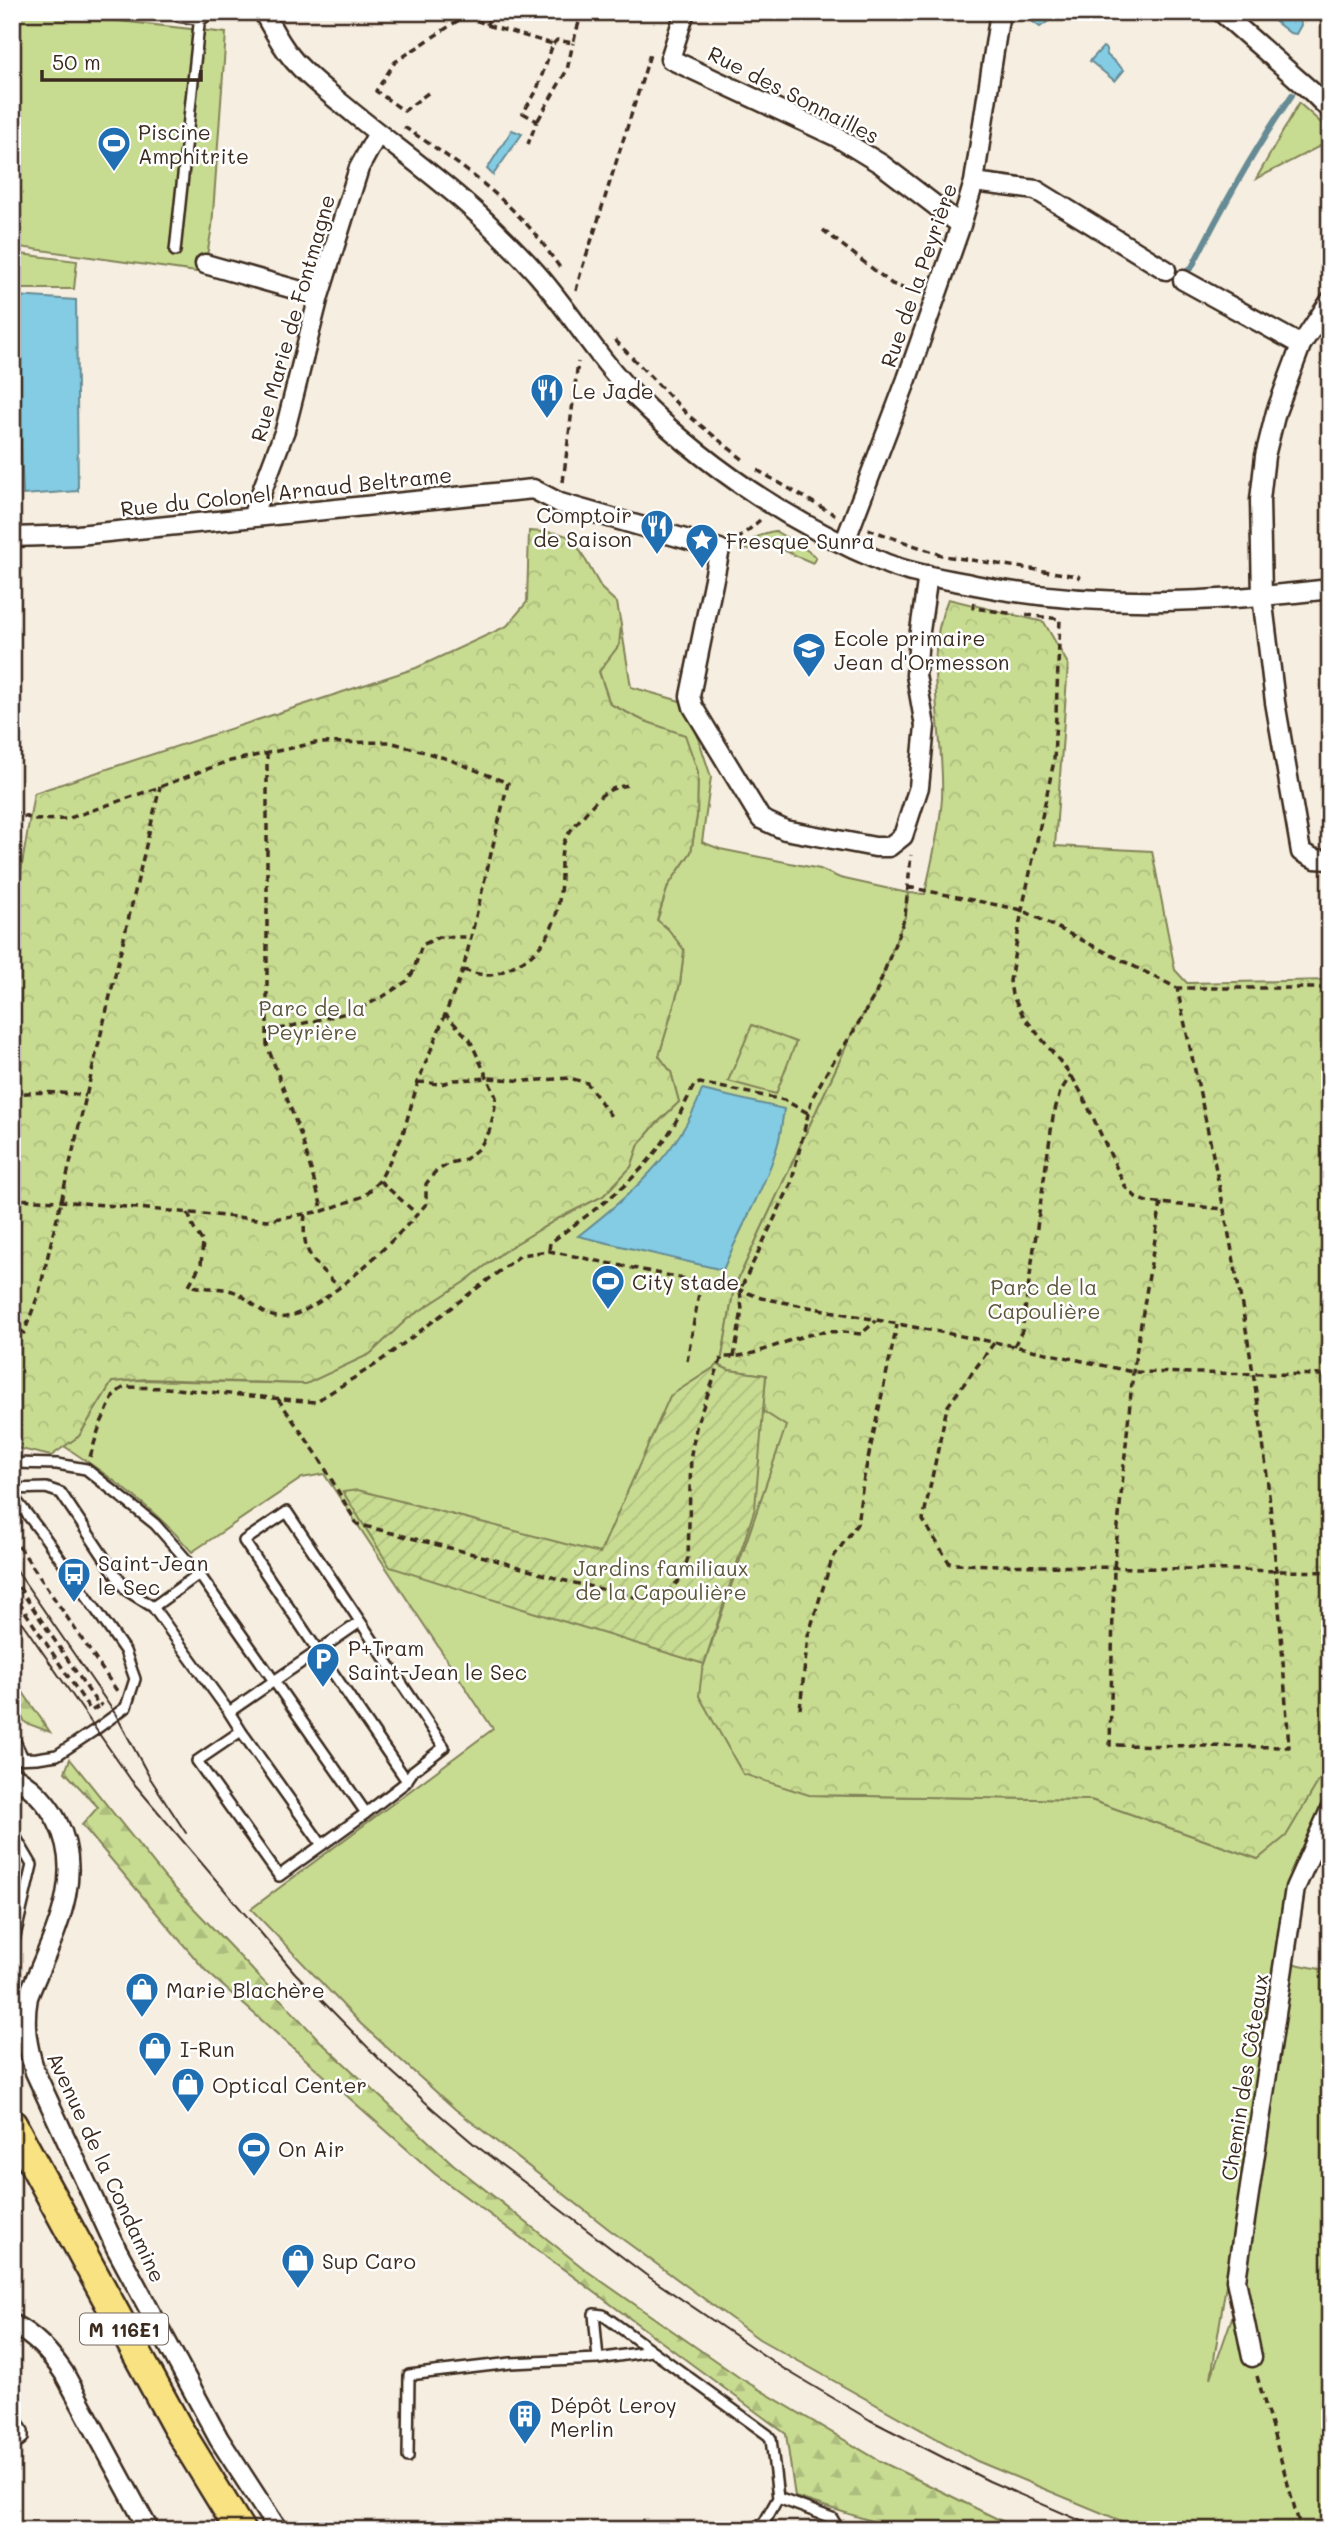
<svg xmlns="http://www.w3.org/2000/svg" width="1342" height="2542" viewBox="0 0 1342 2542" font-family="Mali,sans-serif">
<defs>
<pattern id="forest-firs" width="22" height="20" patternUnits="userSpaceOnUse" patternTransform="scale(1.75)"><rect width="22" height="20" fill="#c8dc91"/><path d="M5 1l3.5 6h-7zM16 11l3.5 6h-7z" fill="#adbd7d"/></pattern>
<pattern id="park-crowns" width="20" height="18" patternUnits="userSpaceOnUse" patternTransform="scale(1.75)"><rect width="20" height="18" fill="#c8dc91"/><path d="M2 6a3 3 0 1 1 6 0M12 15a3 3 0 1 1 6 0" fill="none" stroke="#adbd7d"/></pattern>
<pattern id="garden-furrows" width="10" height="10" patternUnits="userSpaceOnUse" patternTransform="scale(1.75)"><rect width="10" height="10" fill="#c8dc91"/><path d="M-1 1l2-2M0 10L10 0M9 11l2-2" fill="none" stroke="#adbd7d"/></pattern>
</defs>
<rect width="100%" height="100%" fill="#f6eee0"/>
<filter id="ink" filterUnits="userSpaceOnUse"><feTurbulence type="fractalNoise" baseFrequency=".0143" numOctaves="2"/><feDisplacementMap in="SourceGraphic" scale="14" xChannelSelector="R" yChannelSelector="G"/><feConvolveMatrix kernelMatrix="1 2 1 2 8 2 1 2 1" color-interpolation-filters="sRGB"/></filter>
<g filter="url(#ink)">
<path fill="#c8dc91" stroke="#828358" stroke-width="2" d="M12 12H39L226 33 212 227 204 273 12 246Z
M1299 103 1330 131V141L1256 179Z
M12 253 77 261 74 289H13Z
M775 531 800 545 816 557 813 563 776 547 740 550C750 540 760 533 775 531Z
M621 625 631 687 680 701 690 713 711 777 702 842 720 849 820 869 840 878 908 893 905 917 876 993 852 1034 734 1288 722 1357 718 1365 855 1325 779 1447 702 1671 809 1795 1091 1800 1258 1859 1321 1777 1330 1745V1786L1327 1795 1286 1885 1259 2079 1211 2378 1246 2277 1290 1963 1330 1971V2530H1143L977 2461 759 2339 610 2230 455 2109 361 2024 251 1909 493 1729 324 1474 302 1478 192 1552C155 1509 111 1477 64 1446L79 1436 112 1382 139 1380 305 1384 370 1354 407 1319 464 1282 507 1249 559 1218 603 1196 631 1167 639 1144 655 1125 679 1102 671 1072 659 1056 680 984 684 950 668 930 657 921 668 886 691 852 697 816 698 772 642 720 610 704 599 671 619 645Z"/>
<path fill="url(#forest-firs)" stroke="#828358" stroke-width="2" d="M12 1676 50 1732 26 1723 12 1704Z
M70 1759 166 1879 323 2044 453 2164 587 2271 740 2378 880 2461 1020 2530H900L795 2497 786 2434 435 2174 205 1970 82 1825 98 1807 65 1772Z"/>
<path fill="url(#park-crowns)" stroke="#828358" stroke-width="2" d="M529 531 558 533 573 538 602 589 617 603 621 625 619 645 599 672 610 704 642 720 685 735 698 772 697 816 691 852 668 886 657 920 668 929 684 950 680 984 659 1056 671 1072 679 1102 655 1125 639 1144 631 1167 603 1196 559 1218 507 1249 464 1282 407 1319 370 1354 306 1384 146 1379 112 1382 79 1436 51 1456 12 1447V924L34 793 416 668 507 626 527 602Z
M948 599 1044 622 1068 664 1055 846 1152 851 1175 970 1187 983 1330 980V1745L1321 1777 1286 1836 1258 1859 1091 1800 809 1795 743 1774 699 1696 702 1671 786 1426 763 1411 766 1375 729 1370 718 1365 722 1357 734 1288 852 1034 876 993 905 917 908 893 925 894C931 863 940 830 942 798 945 732 921 661 948 599Z
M752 1025 796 1042 776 1094 728 1081Z"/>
<path fill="url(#garden-furrows)" stroke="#828358" stroke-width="2" d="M718 1365 729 1370 766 1375 755 1508 704 1664 526 1610 390 1567 343 1492 358 1490 600 1553 670 1396Z"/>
<path fill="#83cce3" stroke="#668b94" stroke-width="2" d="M1029 12H1047L1050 20 1040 27 1029 19Z
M1284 12 1289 15 1299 14 1301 25 1296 34 1290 33 1272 19 1273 12Z
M1103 47 1106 49 1107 55 1124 70 1115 81 1090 61Z
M512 130 522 134 493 175 487 169Z
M15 296 76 300 78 491 23 495Z
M702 1090 784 1109C782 1121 781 1135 777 1147 764 1190 740 1228 723 1270L578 1236C628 1197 680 1153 702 1090Z"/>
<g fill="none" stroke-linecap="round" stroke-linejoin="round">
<path stroke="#668b94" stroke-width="6" d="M1186 272 1192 267C1222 207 1254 150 1292 95"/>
<defs>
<path id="lane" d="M175 251 200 15
M12 1463 57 1464 86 1469 155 1524 199 1574
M12 1489 46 1488 61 1493 126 1590 153 1607 229 1712 274 1681 199 1574 153 1607
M12 1495 44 1536 125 1651 135 1679 126 1707 95 1730 57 1755 37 1758 12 1759
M360 1622 318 1651 407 1781
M229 1712 241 1731 197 1761 279 1876 366 1813 274 1681 318 1651 244 1541 287 1512 444 1747 413 1771 405 1783 366 1813
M241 1731 322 1845
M12 1735 23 1758
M12 1831 32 1865 12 1949
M12 1993 28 1997
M598 2359 651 2351
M12 2411 23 2431V2438L12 2447
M408 2457 409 2375 511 2363 598 2359 594 2314 603 2315 768 2435 771 2439 778 2498 832 2518 839 2530
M748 2530 764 2523 778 2498"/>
<path id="street" d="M180 12 200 15
M263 12C274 31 284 51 299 66 315 83 335 98 353 113 395 147 439 178 479 215 499 234 520 254 538 275 572 314 598 359 635 396 708 469 792 524 887 564 915 575 946 579 975 585 1093 609 1211 603 1330 589
M685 12 670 59 835 136 881 164 961 225
M1221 12 1312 92 1330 110
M974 182 1036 190 1166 270
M205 264 319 296
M1183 280 1301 345
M1330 301 1301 345 1276 412 1265 456 1260 500 1262 596 1275 702 1301 852 1315 859 1330 860
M252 517 285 430 319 296 359 168 378 133
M12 537 78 535 533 489 560 503 720 549 690 696 693 707 761 819 785 830 875 847H889L903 836 919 787 925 726 916 675 919 638 928 575
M844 544 907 379 961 225 974 182 1000 12
M12 1775C31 1786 47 1802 57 1821 88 1880 50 1941 28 1997 23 2024 27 2046 35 2072L116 2248 219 2439 278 2530
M12 2324C35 2336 50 2352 64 2373L149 2530
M1252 2357 1236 2280 1295 1888 1330 1810"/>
<path id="primary" d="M12 2124 177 2427 240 2530"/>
</defs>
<use href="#lane" stroke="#3b2a1e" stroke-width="14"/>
<use href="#street" stroke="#3b2a1e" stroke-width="23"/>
<use href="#primary" stroke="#3b2a1e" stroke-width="33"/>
<path stroke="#3b2a1e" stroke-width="3.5" stroke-dasharray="7 5" stroke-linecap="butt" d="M465 16 493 27 553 44 536 92 523 113 537 121 528 144
M487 25 490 12
M553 44 557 40 573 43 582 12
M428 93 404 111 376 91 395 62 465 16 467 12
M538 120 567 70 573 43
M404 127C449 156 495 189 531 229 542 241 551 256 561 269
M823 230 892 284 916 293
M576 291C581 268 590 246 597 224 614 167 633 111 650 54
M615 340 689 416 745 461
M757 470 835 515
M563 482 578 362
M868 529 944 556 1078 576 1080 579
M737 540 760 520
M974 602 973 608 1015 614
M1026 615 1060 619 1054 761 1022 910 1010 981 1012 995 1024 1017 1071 1075 1082 1094 1126 1188 1137 1198 1147 1202 1225 1209
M267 752V1045L301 1136 323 1211
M12 811 34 820 67 819 160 787 226 762 315 743 390 742 448 759 508 783 463 970 418 1082 402 1137 380 1180 364 1196 323 1211 268 1220 61 1201 12 1199
M908 887 1022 910 1177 988H1330
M463 970C491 978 493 977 519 963 552 945 560 913 561 877 561 865 560 851 565 840 570 829 581 819 588 810 601 794 608 788 628 785
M267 1032 355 1011 384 996 407 981 413 972 422 945 439 937H471
M418 1082 441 1084 455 1080 489 1078 526 1081 570 1078 587 1083 613 1119
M12 1095C32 1091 67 1092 86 1096
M380 1181 418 1215
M1161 1203 1133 1372 1114 1568 1110 1745 1289 1747C1280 1622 1273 1496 1253 1373 1233 1243 1205 1116 1177 988
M188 1213 194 1229 203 1242 201 1264 189 1285C205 1290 220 1286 235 1292 249 1298 260 1314 276 1317 312 1325 404 1231 426 1204V1184L435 1172 450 1163 466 1159 480 1147 489 1132 494 1113 496 1097 470 1040 445 1014
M305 1214C301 1255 312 1260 339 1287
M549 1250 550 1243C585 1216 626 1190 653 1155 671 1134 682 1110 694 1085L700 1083 784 1100 808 1113
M12 1278V1289
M12 1321 15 1326 24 1333 39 1293 160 787
M994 1343 947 1407 923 1520 950 1564 1330 1572
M1014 1346 1022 1331 1053 1117 1060 1092 1071 1075
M734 1357 742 1310 740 1290 791 1184 812 1098 831 1065 852 1034 876 993 905 917 911 855
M687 1361 701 1282
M278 1399 318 1456 357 1524 485 1557 562 1580 635 1597 651 1599 669 1591 681 1578 688 1558 691 1454 697 1423 722 1357C755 1358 781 1341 812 1334 829 1330 845 1332 861 1334L876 1321
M90 1457 100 1425 115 1393 125 1387 166 1388 315 1402 375 1365 521 1255 549 1251 740 1290 761 1298 1014 1346 1133 1372 1330 1375
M12 1536 117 1691
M12 1577 99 1706 102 1704
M12 1592 91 1711 99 1706
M800 1709 808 1636 832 1559 857 1524 863 1482 897 1325
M1257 2376 1301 2530"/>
<use href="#lane" stroke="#fff" stroke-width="9"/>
<use href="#street" stroke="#fff" stroke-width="18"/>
<use href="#primary" stroke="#f8e281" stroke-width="28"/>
<path stroke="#3b2a1e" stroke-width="2" d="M12 1564 116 1715 150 1778 186 1833
M12 1608 131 1780 295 1973 391 2071 433 2109 474 2144 646 2275 781 2367 870 2420 989 2481 1102 2530"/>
</g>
</g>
<defs>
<symbol id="stadium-pin" viewBox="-11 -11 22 30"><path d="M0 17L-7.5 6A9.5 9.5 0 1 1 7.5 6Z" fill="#1f6fb2" stroke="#fff"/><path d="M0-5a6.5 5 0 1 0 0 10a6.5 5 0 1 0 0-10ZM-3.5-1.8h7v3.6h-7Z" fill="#fff"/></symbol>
<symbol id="restaurant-pin" viewBox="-11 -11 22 30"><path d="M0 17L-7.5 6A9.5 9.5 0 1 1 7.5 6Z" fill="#1f6fb2" stroke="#fff"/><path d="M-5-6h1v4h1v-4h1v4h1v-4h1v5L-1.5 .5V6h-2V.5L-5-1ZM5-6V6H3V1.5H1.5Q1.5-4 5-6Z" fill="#fff"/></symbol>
<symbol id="sight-pin" viewBox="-11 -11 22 30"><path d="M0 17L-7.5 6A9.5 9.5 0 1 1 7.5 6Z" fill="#1f6fb2" stroke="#fff"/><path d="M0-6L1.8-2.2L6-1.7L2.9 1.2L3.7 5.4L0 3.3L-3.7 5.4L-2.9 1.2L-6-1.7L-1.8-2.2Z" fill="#fff"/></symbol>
<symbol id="school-pin" viewBox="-11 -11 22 30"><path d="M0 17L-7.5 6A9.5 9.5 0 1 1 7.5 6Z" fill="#1f6fb2" stroke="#fff"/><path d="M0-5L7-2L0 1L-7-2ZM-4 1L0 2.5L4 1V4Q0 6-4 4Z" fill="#fff"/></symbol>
<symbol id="bus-pin" viewBox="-11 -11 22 30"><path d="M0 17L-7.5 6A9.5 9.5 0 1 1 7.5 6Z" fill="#1f6fb2" stroke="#fff"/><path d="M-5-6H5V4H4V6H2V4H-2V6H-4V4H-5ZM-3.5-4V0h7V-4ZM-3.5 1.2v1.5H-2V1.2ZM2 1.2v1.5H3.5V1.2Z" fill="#fff"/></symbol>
<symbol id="parking-pin" viewBox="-11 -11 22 30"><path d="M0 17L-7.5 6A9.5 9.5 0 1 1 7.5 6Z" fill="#1f6fb2" stroke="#fff"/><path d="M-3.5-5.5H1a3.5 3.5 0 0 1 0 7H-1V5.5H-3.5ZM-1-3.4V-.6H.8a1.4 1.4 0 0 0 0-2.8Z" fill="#fff"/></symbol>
<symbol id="shop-pin" viewBox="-11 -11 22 30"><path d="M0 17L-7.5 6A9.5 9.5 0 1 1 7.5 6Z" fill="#1f6fb2" stroke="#fff"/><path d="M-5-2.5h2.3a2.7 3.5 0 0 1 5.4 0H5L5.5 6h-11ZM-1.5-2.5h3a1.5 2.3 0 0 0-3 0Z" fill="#fff"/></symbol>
<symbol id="building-pin" viewBox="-11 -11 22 30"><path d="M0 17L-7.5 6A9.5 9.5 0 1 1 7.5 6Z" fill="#1f6fb2" stroke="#fff"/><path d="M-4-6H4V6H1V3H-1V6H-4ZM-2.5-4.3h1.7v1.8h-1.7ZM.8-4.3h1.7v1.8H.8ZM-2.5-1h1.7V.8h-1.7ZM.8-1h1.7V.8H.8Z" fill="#fff"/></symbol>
</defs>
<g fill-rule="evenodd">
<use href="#stadium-pin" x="95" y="124" width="38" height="52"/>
<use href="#restaurant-pin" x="528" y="371" width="38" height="52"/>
<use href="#restaurant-pin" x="638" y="507" width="38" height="52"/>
<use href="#sight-pin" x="683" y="521" width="38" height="52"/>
<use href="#school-pin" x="790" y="630" width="38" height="52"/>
<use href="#stadium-pin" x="589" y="1262" width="38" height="52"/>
<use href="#bus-pin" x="55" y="1555" width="38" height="52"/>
<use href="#parking-pin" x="304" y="1640" width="38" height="52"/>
<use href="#shop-pin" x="123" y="1970" width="38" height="52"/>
<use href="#shop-pin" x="136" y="2029" width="38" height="52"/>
<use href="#shop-pin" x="169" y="2065" width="38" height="52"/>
<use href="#stadium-pin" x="235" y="2129" width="38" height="52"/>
<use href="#shop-pin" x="279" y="2241" width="38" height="52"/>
<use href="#building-pin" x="506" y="2397" width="38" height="52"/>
</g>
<g text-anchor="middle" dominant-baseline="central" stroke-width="5" stroke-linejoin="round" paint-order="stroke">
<rect fill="#fff" stroke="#766a62" stroke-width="2" x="80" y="2313.5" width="88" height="31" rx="5"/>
<g font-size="19" font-weight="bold" fill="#3b2a1e">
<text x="124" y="2329">M 116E1</text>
</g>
<g font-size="21" fill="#3b2a1e" stroke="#fff">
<text transform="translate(794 94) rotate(27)">Rue des Sonnailles</text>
<text transform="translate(918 275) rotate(-71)">Rue de la Peyrière</text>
<text transform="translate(292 318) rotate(-74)">Rue Marie de Fontmagne</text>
<text transform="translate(286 491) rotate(-6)">Rue du Colonel Arnaud Beltrame</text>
<text transform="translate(1244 2077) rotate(-81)">Chemin des Côteaux</text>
<text transform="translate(107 2167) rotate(65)">Avenue de la Condamine</text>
</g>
<g font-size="21" fill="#3b2a1e" stroke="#fff" text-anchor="start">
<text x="138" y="131">Piscine<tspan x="138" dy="24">Amphitrite</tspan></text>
<text x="572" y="390">Le Jade</text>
<text x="632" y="514" text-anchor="end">Comptoir<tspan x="632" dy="24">de Saison</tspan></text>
<text x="726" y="540">Fresque Sunra</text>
<text x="834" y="637">Ecole primaire<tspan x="834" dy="24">Jean d'Ormesson</tspan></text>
<text x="632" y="1281">City stade</text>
<text x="98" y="1562">Saint-Jean<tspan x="98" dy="24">le Sec</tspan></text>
<text x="348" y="1647">P+Tram<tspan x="348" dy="24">Saint-Jean le Sec</tspan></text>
<text x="166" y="1989">Marie Blachère</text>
<text x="180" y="2048">I-Run</text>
<text x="212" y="2084">Optical Center</text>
<text x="278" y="2148">On Air</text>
<text x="322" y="2260">Sup Caro</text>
<text x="550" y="2404">Dépôt Leroy<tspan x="550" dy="24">Merlin</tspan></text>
</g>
<g font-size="21" fill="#5e563b" stroke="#fff">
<text x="312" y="1007">Parc de la<tspan x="312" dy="24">Peyrière</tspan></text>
<text x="1044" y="1286">Parc de la<tspan x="1044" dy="24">Capoulière</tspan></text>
<text x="661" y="1567">Jardins familiaux<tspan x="661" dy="24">de la Capoulière</tspan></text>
</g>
</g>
<rect width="1342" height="2542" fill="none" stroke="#fff" stroke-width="42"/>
<rect x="21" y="21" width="1300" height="2500" fill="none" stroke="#3b2a1e" stroke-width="2.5" filter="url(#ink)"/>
<path d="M42 70v10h159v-10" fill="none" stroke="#3b2a1e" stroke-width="3.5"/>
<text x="52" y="70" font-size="21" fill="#3b2a1e" stroke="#ffffff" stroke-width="5" paint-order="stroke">50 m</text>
</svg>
